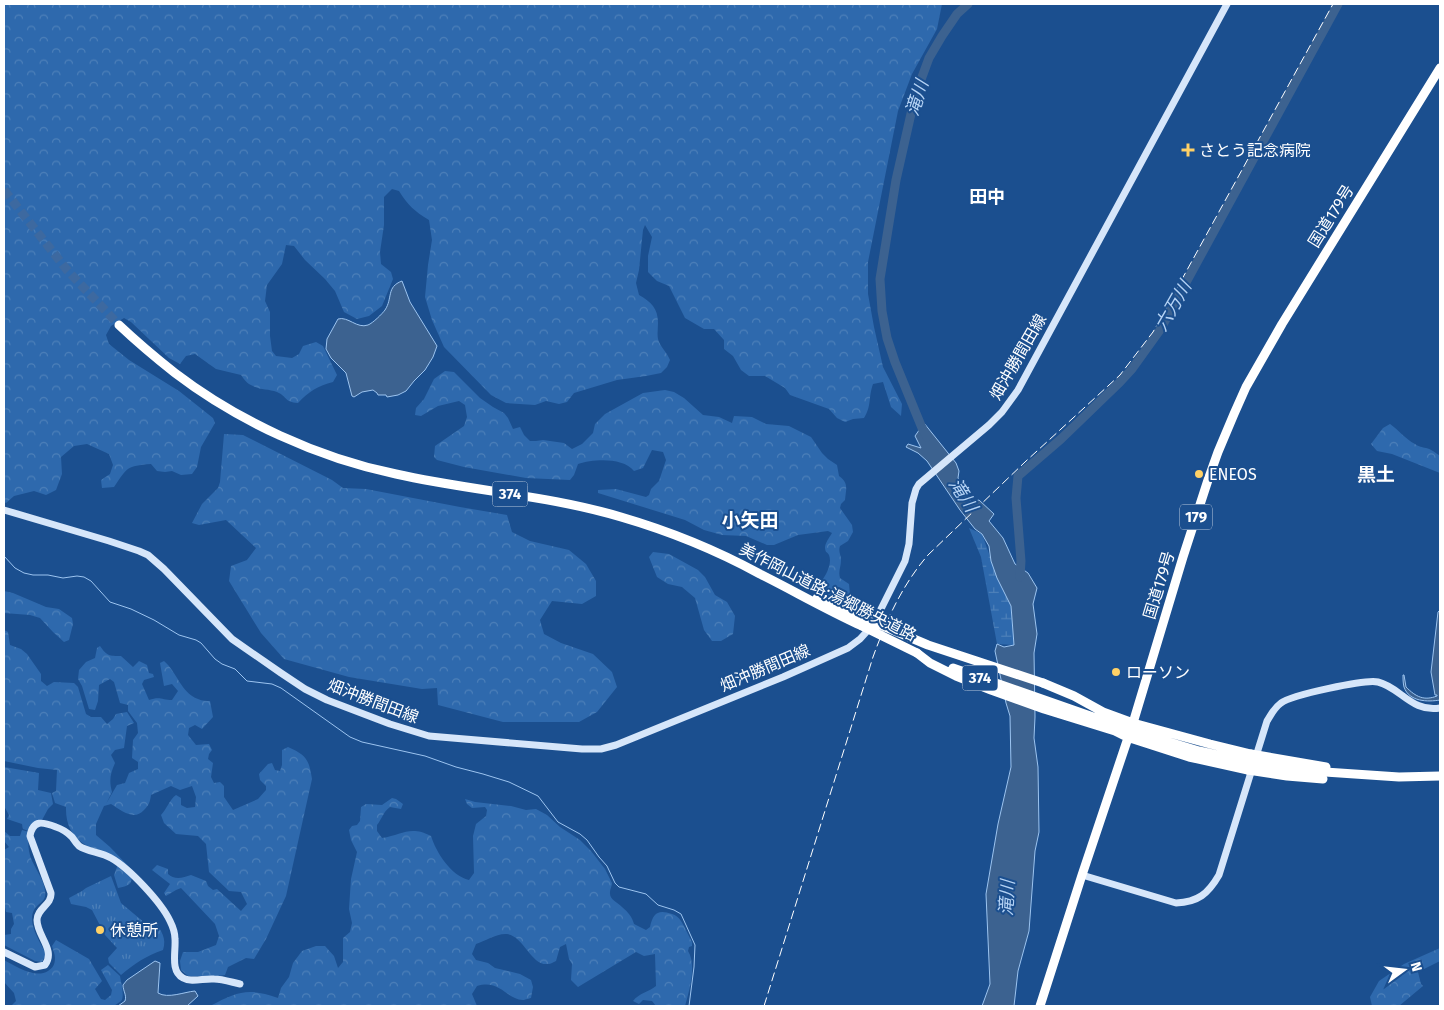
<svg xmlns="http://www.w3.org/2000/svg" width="1444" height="1010" viewBox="0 0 1444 1010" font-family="'Fira Sans','Noto Sans JP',sans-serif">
<defs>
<pattern id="grass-tufts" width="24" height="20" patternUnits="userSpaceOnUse" patternTransform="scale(1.25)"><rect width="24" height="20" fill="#2e69ad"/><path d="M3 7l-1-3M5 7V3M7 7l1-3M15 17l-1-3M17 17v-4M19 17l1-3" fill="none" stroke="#4d80b9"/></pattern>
<pattern id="forest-crowns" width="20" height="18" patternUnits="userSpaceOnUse" patternTransform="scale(1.25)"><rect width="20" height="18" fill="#2e69ad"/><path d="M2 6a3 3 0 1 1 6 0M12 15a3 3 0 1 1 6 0" fill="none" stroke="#4d80b9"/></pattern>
<pattern id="wetland-marsh" width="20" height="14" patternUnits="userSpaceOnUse" patternTransform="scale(1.25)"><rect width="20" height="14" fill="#2e69ad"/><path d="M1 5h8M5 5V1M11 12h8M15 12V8" fill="none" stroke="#4d80b9"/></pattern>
</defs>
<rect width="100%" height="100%" fill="#1b4f8f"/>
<path fill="url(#grass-tufts)" d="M111 876 121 903 146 924 155 921C161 931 167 938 163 950 146 956 135 963 121 975L109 963 108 958 117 948 105 935 92 910 86 907 71 904 69 898 82 891 86 888Z"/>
<path fill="url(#forest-crowns)" d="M4 4H942L937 29 912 74 898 111 868 262V294L874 327 883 367 902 404 901 416 891 407 883 382 873 384C868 398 872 405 864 418L853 419 845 422 837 418 829 409 790 395 785 388 765 376H749L741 370 733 356 724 349V340L714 329H704L685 318 669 286 657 281 648 272V256L652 237 645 225 643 230 639 270 636 283 639 295C651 302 658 308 658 323 658 328 657 334 658 339 660 347 667 352 670 360L667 367 661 373 646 376 617 380 574 393 567 402 559 404 546 401 535 405 506 403 491 395 444 347 432 320 425 297 428 265 432 240 429 220C414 211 408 205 399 191L392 189 384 197V225L380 252 381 264 391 272 393 279 382 306 369 316 357 319 344 312 335 291 325 279 305 260 294 246 286 245 282 264 267 285 265 301 270 312V336L272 351 276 356 292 358 299 354 303 346 316 342 323 346 337 375 333 382C318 386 309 391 298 403 284 402 288 397 277 392 269 389 260 390 253 386 247 384 244 379 241 375L216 369 195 354 186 356 180 364 169 358 131 322 124 318 111 326 106 335 109 344 129 360 179 391 213 418 215 423 201 447 197 467 192 474 181 475 172 471 165 472 157 471 151 464C126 466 128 467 114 487L102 488 101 480 110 474 113 465 109 454 87 444 74 446 61 457 62 474 56 490 46 495 34 491 14 496 6 503 4 502Z
M445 371 454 372 480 398 493 407 504 413 508 418 513 429 520 427 524 435 530 441H536L543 440 564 443 572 449 582 444 593 433 595 424 605 414 643 393 665 390 674 392 684 398 703 415 719 417 732 423 734 416 752 417 766 424 789 426 811 437 822 453 828 459 837 465 839 476C849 483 846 489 845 500L841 504 840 508 852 525 853 532 848 541 840 546C838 552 841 554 841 560 841 567 838 571 840 578L849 584 850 595 854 599 858 606 854 608 821 594 819 585C824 578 833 565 829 555 826 550 826 554 825 548 825 543 829 538 832 533L828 531 798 535 774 545H767L746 536 722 535 704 530 685 520 598 493V490L616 489 646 497 649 495 651 489 659 481 666 460 663 452 652 450 643 468 634 471C623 457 593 459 578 464L574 475 570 480 526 478 464 467 437 460 434 457 435 446 464 426 467 417 465 405 459 401 438 406 421 416 415 415 416 408 424 399 434 379Z
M1390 424C1399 430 1405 439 1415 444 1419 447 1422 447 1426 448 1431 449 1436 453 1440 456V473L1392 454 1377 451 1371 444 1383 428Z
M224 434 243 435 332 480 343 488 366 489 460 507 507 515 512 532 530 541 569 550 586 564 596 581V596L582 604 552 601 540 620 544 634 561 643 593 654 612 672 617 687 597 712 579 722H503L438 705 437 688 422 689 349 677 284 659 261 633 229 581 231 566 247 560 256 548 226 520 199 525 192 523 202 504 218 488 220 482Z
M653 552 669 554 698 570 705 577 715 595 727 602 735 616 733 634 721 641H712L704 630 695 598 682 587 668 584 657 577 649 557Z
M4 591 13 593 46 607 59 609 72 618 73 624 69 640 64 642 53 632 40 618 30 615 4 613Z
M4 630 8 632 10 645 21 649 27 654 41 674V681L47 686 54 682 74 683 78 687 86 714 91 717H101L107 724 113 719 116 714 127 712 134 723 127 726 124 748 115 750 111 755 115 763C110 774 109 781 112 792L106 804 117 785 125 783 129 773 138 769V762L132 758 133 740 138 733 137 723 128 711V705L120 703 114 682 110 679 99 685 98 701 95 710 89 709 82 686 78 679 79 670 86 662 95 658 97 648 100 646C107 656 109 656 121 656L133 667 139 661 147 665 149 673 153 674 154 677 144 680 142 684 149 700C160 696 162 700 172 700L178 691 172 684 164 686 160 663 164 661C177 672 181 693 198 699 202 701 207 701 210 701L213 717 202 729 195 725 189 728 188 735 196 745 209 744 212 750 209 754 208 759 213 763 211 777 214 783 220 782 224 786V797L233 810 258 799 266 790V786L260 780 259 774 268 764 272 763 275 770 280 771 282 765V750L288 747C306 755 309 759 312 779L286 896 266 939 254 959 246 958 228 967 225 975 218 976H188L181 970 180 961 183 952H198L216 945 219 936 215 924 181 888 176 890 166 896 164 893 170 884 152 870 157 865 168 869V874C174 880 183 878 191 875L206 881 208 886 213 890 217 889 241 911 247 904 241 892 229 891 209 872 206 844 198 836 176 834 164 823 161 815C167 809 169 800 176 795L181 798V805L187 808 195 807 196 797 192 786 180 790 171 786 151 795C150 802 149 805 144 810 134 821 122 811 111 804L104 806 96 824V835L110 847 132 870C132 884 132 885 118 888L114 875 117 867V860C90 848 65 841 66 807L55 803 52 793 56 791 57 770 38 768 4 761Z
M4 767 39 773 38 790 51 793 53 804 48 809 42 820 29 831 23 829 22 824 7 819 9 815 4 806Z
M392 798 396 799 403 804 401 809 390 807C383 812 382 819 377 825V831L382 838C402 835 410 825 431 836 436 852 451 876 469 880L474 873 473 836 476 824 486 816 487 810 485 807 472 808 467 804 465 799 475 802 511 806 526 810 536 809 547 815 560 827 580 840 591 851 605 869 612 883C612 886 610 889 610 892 609 900 618 902 622 907 628 912 632 917 634 924L646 930 650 927C653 913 658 909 672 914 676 915 678 917 681 921 685 927 688 935 692 942V946L689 947 688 951C697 965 689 992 685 1006H656L652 1001 643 1000 639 1004 633 1001C639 993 649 992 656 986L655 954 644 956 636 952 578 987 571 980 572 964 569 959 566 944 560 947 556 961C553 962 551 964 548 964 531 966 524 936 507 934 497 933 485 941 476 944L472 954 476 960 488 963 495 968 520 974 531 980 533 987 531 998C531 998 524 1000 523 1000 506 999 500 979 477 986L472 994 477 1006H210C237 992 248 987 278 998L281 988 289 977 293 963 302 951 316 946H325L334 956 338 968 343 962V938L350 932 352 923 349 909 351 879 357 852 351 840 349 830 352 826 357 825 360 821 361 807 366 804 382 805Z
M4 824V831L10 836H20L22 830 29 832C28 838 28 845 29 851 31 865 44 877 45 891 47 902 38 902 34 910 27 923 40 942 46 954L42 962 35 961 4 945V935L11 934V929L14 924 12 913 6 912 4 903V850L9 847 4 841Z
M56 940 89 959 102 981 95 989 101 999 105 1000 111 995 112 990 101 970 108 965 120 976C121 982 125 997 121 1001 119 1003 116 1004 114 1006H11L16 1001 14 993 4 982V960C15 966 35 979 48 971 53 968 55 964 55 958 55 954 53 950 52 946Z
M1440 948V961L1418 972 1421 984 1423 986 1399 1006H1372L1370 997 1379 981 1404 964Z"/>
<path fill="url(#wetland-marsh)" d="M969 528 982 534 993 565 1011 606 1014 645 997 644 981 557Z"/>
<path fill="#3c6290" stroke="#9cc4f0" d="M402 281 410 302 437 346 433 357 425 370 414 381 406 391 398 395 387 397 386 395H378L377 393 373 390 362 392 354 397 352 396 346 373 331 358 326 349 327 339 338 319C348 316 357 329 368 325 373 323 382 314 385 310 393 298 386 287 402 281Z
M924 423 956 463 959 471 958 478 971 502 979 500 994 514 989 521 1003 538 1015 564 1028 573 1037 588 1033 604 1037 634 1034 653 1035 717 1034 738 1038 767 1039 832 1035 851 1029 931 1018 971 1014 1006H982L990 984 986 894 998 824 1011 767 1010 716 1006 703 995 651 997 644 1004 647 1014 645 1011 606 997 578 991 561 989 546 982 534 975 529 960 510 927 461 918 453 906 447 908 444 921 448 915 436Z
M1440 610V700C1428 702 1409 702 1404 687 1403 683 1403 679 1403 675H1404L1406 687C1416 697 1424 701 1437 696V695H1435L1431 672 1438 612Z
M155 961 160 963 158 993C168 999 184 992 195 991L198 996 187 1006H118L125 1001C127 995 123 991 123 985L127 980Z"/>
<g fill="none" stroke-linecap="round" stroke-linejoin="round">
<path stroke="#9cc4f0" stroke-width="1" d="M4 556 15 568 24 573 33 575H48L63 578 77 576 84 577 91 581 110 602 131 609 154 620 179 635 196 640 201 643 215 659 222 664 235 669 247 681 272 684 281 688 350 737 362 742 425 756 456 767 483 774 509 782 538 796 558 822 580 834 587 840 599 857 607 866 615 883 619 887 646 894 658 905 674 910 681 914 695 945 694 967 689 1006"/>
<path stroke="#3c6290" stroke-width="9" d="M927 437 922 428 895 362 887 338 882 311 880 279 896 180 915 96 929 58 942 36 957 14 968 4
M1020 577 1021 561 1016 498 1018 476 1061 439 1120 382 1132 369 1160 330 1338 4"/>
<path stroke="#3d69a0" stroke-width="9" stroke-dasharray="9 4.5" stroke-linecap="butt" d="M4 190 67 270 119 325"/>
<path stroke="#d6e6fa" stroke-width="7" d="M4 510 109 541 139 551 148 555 164 569 232 639 281 673 305 689 327 700 390 724 429 736 582 749H601L616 745 783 677 848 648 860 639 870 628 876 619 905 561 909 544 912 503 916 489 919 484 989 425 1002 412 1018 390 1227 4
M1082 875 1176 903C1198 902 1208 894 1219 875L1267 721C1271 715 1274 708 1281 703 1291 695 1366 679 1378 682 1400 687 1412 713 1440 708
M4 952 35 967 45 965C56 950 37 936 37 920 37 908 52 905 51 893L30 836C33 819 43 822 56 827 62 829 67 832 72 837 74 840 76 843 79 846 88 852 101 852 111 858 129 868 161 902 170 921 173 927 175 933 175 939 176 952 170 971 183 978 192 983 204 978 214 979 222 979 231 982 240 984"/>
<path stroke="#fff" stroke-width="9" d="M119 325C137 342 156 358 175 373 238 421 318 458 396 474 471 491 548 495 621 517 669 531 716 550 760 574 794 591 827 610 862 626
M817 598 864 618
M917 653 930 663 956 676 991 690 1044 709 1115 731 1127 737 1189 757 1248 770
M953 668 1116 725
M1043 683 1074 696 1103 712 1133 723 1210 744 1251 754
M1149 736 1199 751 1249 762
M1325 772 1399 777 1440 776
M1040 1006 1082 875 1133 723 1183 557 1208 480 1218 452 1234 414 1246 387 1282 324 1440 68"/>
<path stroke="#fff" stroke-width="1" stroke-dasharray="9 4" stroke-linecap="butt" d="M764 1006 873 657C886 621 902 585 928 555L1025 462 1120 375 1153 332 1333 4"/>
<path stroke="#fff" stroke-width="9" d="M864 618 928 645 1043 683
M862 626 917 653
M1116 725 1149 736
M1251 754 1326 767
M1249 762 1325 772
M1248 770 1287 776 1323 779"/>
</g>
<g fill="#ffd166" stroke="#1b4f8f" stroke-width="2">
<path d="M1185.5 142.5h5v5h5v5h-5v5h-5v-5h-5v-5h5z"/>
<circle cx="1199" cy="474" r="5"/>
<circle cx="1116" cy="672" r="5"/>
<circle cx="100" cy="930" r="5"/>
</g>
<g text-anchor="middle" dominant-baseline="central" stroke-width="4" stroke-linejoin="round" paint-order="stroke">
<g fill="#1b4f8f" stroke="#bbcadd" stroke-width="1">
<rect x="492.5" y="481.5" width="35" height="25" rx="4"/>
<rect x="1180" y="504.5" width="32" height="25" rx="4"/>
<rect x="962.5" y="665.5" width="35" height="25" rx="4"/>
</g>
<g font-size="15" font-weight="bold" fill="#fff">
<text x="510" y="494">374</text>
<text x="1196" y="517">179</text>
<text x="980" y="678">374</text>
</g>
<g font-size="16" fill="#fff" stroke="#1b4f8f" text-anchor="start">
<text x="1199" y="150">さとう記念病院</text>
<text x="1209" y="474">ENEOS</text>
<text x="1126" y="672">ローソン</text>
<text x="110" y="930">休憩所</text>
</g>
<g font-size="16" fill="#fff" stroke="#1b4f8f">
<text transform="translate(1331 216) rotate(-58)">国道179号</text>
<text transform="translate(1018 357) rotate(-60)">畑沖勝間田線</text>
<text transform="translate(1159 585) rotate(-73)">国道179号</text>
<text transform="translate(828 592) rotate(27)">美作岡山道路;湯郷勝央道路</text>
<text transform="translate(765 668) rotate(-23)">畑沖勝間田線</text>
<text transform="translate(373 701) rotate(21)">畑沖勝間田線</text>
</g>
<g font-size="18" font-style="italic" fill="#b5d3f5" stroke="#1b4f8f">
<text transform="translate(917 98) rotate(-72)">滝川</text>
<text transform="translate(1173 306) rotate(-60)">六万川</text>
<text transform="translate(963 495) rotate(57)">滝川</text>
<text transform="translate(1007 898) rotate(-87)">滝川</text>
</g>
<g font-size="18" font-weight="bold" fill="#fff" stroke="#1b4f8f">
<text x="987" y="197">田中</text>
</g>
<g font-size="19" font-weight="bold" fill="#fff" stroke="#1b4f8f">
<text x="1376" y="474">黒土</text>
<text x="750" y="520">小矢田</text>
</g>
</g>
<rect width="1444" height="1010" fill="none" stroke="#ffffff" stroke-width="10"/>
<g transform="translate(1404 970) rotate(75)" stroke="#1b4f8f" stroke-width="4" paint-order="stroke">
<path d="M0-4L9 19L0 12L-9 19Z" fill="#ffffff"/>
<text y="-8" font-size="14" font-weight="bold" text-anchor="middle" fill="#ffffff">N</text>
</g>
</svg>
